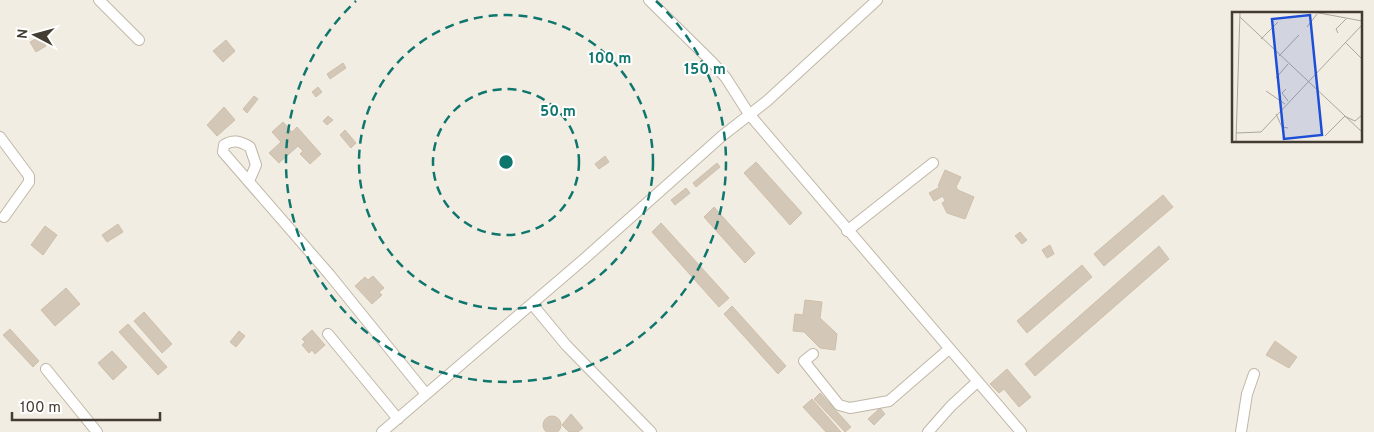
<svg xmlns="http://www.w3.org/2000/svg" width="1374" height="432" viewBox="0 0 1374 432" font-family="Overpass,sans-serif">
<rect width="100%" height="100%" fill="#f2ede2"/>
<path fill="#d3c8b7" stroke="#cfbfaa" d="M41 36 46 46 36 52 30 42Z
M226 40 235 51 223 62 213 51Z
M343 63 346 68 330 79 327 74Z
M318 87 322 92 316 97 312 92Z
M254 96 258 99 247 113 243 109Z
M224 107 235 120 217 136 207 125Z
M328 116 333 120 327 125 323 121Z
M283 122 292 132 297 127 321 154 310 164 300 154 303 151 298 146 279 163 269 153 281 142 272 132Z
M345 130 356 143 351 148 340 135Z
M605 156 609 162 599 169 595 164Z
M756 162 802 213 790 225 744 173Z
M717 163 720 167 696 187 693 183Z
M945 170 961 177 956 187 958 190 974 197 965 219 947 213 942 203 945 201 943 196 934 201 929 193 940 187 938 186Z
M686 188 690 193 675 205 671 200Z
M1163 195 1173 207 1104 266 1094 254Z
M714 207 755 253 745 263 704 217Z
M661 223 729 298 719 307 652 232Z
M118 224 123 232 107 242 102 235Z
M45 226 57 235 43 255 31 245Z
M1020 232 1027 240 1022 244 1015 236Z
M1050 245 1054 254 1047 258 1042 250Z
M1159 246 1169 259 1035 376 1025 364Z
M1082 265 1092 277 1027 333 1017 321Z
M373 276 384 288 379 292 382 295 372 304 355 286 365 277 368 280Z
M66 288 80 304 55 326 41 310Z
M805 300 822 302 820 318 837 334 835 350 820 348 804 332 793 331 795 314 803 315Z
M732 306 786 366 778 374 724 314Z
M144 312 172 344 162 353 134 321Z
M128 324 167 367 158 375 119 332Z
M10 329 39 361 33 367 3 335Z
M312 330 325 345 315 354 312 350 309 353 302 345 305 342 302 339Z
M239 331 245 336 236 347 230 342Z
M1275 341 1297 357 1289 368 1266 355Z
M112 351 127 367 113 380 98 363Z
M1007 369 1031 397 1019 407 1004 389 999 393 990 384Z
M820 393 851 427 845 432 814 399Z
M812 399 841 432H826L803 407Z
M880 408 885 414 874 425 868 419Z
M571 414 583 428 578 432H569L562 425Z
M543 425a9 9 0 1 1 18 0a9 9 0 1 1-18 0Z"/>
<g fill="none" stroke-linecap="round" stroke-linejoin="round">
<defs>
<path id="minor" d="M99 0 139 40
M649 0 712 62 726 78 749 114 1021 432
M0 137 29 176V182L4 217
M249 181 256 165 250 147C240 141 233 139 224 145L223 152 329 274 426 394
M847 231 933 163
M532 304 566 345 651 432
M328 334 398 419
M813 354 804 361 839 405 850 408 889 401 949 349
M46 369 97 432
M382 432 584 259 722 136 767 101 877 0
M928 432 951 406 977 382
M1241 432 1247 394 1254 374"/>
</defs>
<use href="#minor" stroke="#c0b7a7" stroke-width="12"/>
<use href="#minor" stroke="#fff" stroke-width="10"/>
</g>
<g fill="none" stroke="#0f766e" stroke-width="2.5" stroke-dasharray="9 6">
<circle cx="506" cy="162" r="73"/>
<circle cx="506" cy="162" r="147"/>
<path d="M656 1A220 220 0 1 1 356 1"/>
</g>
<g transform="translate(1232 12)">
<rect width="130" height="130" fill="#f2ede2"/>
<path fill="none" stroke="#aca69c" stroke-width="1" d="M82 0 130 9M8 5 130 120M75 15 85 2M106 21 104 17 114 7M29 27 46 10M113 30 130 47M47 44 67 23M44 66 56 52M54 77 50 81 56 89M34 79 53 92M44 102 50 115 56 116M112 104 123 109 130 103M4 121 29 120 130 13M93 124 113 104M4 130 8 0"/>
<path fill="#1d4ed8" fill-opacity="0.15" stroke="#1d4ed8" stroke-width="2.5" d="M78 3 90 123 52 127 40 7Z"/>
<rect width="130" height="130" fill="none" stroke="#433c32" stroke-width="2.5"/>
</g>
<circle cx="506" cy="162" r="8" fill="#0f766e" stroke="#fff" stroke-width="2.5"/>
<g font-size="15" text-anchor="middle" font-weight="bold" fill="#0f766e" stroke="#fff" stroke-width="4" stroke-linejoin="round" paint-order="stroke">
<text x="610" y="63">100 m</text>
<text x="705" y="74">150 m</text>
<text x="558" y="116">50 m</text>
</g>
<g transform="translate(35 35) rotate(276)" stroke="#ffffff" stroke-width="4" paint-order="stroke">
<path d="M0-4L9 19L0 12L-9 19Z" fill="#433c32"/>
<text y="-8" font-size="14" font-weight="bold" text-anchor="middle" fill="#433c32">N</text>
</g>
<path d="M12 412v8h148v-8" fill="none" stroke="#433c32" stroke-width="2.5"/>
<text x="20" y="412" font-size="15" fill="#433c32" stroke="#ffffff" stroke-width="4" paint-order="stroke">100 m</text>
</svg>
